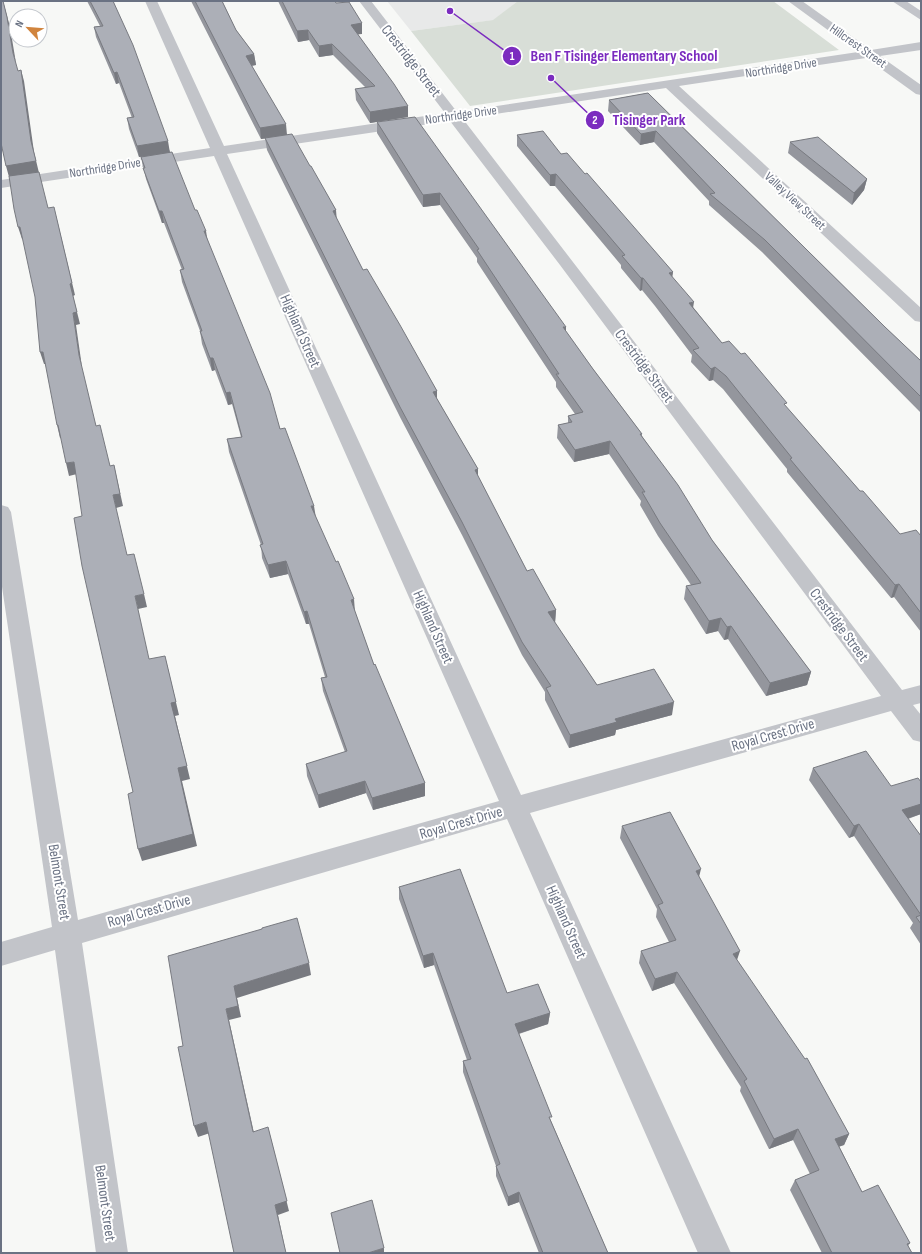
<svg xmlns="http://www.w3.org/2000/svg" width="922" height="1254" viewBox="0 0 922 1254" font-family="'Sofia Sans Condensed',sans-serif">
<rect width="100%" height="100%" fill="#f7f8f6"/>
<path fill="#e8e9e9" d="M387 1H518L494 20 411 31Z"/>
<path fill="#d8ded7" d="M518 1H773L839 50 470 106 411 31 493 20Z"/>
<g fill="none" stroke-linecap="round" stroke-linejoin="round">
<path fill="#c2c4c9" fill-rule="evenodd" d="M145 1H157L224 146 445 113 359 1H371L457 112 858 52 788 1H802L871 50 921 42V50L880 56 921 85V95L916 94 866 58 679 86 921 308V322L915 321 666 88 463 119 902 690 921 685V703L913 705 921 715V742L913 740 891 711 530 813 731 1253H698L507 819 82 943 128 1253H96L55 950 1 966V942L52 927 1 580V505L8 507 11 512 78 920 499 801 214 156 1 188V180L210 148ZM450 121 560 265 881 696 521 795 227 154Z
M892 1H906L921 11V20Z"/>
</g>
<path fill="#94969d" d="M87 1H113L170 152 208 242 280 429 315 516 354 609 374 665 425 783V796L373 810 366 793 319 808 307 776 306 764 345 752 323 691 321 678 325 677 309 624H306L288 574 270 578 262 558 261 545 229 452 227 439 241 437 232 404 228 405 215 370 212 371 202 344 200 331 182 282 180 270H182L164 223H162L146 179 141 157H139L129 129 127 118H132L119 83 116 84 96 37 94 27 100 26Z
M191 1H222L236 30 254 54 256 65 252 66 287 135 261 139Z
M278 1H335L336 3 362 23V34H358L408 117 370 123 356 100 355 89 366 88 333 55 319 57 309 40 298 42Z
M648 93 885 327 921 361V413L762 252 709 205V201L654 142 640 145 608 111 609 100Z
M377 122 566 332 593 369 642 434V436L712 540 811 672 807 685 766 696 728 639 724 640 718 631 706 634 684 599 686 586 691 585 658 536 640 505 641 501 609 454 574 462 557 438 558 425 568 423V416L575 414 556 387V382L477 262V258L440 205 423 207 377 133Z
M517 135 561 154 585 174 673 272 672 277 693 307 722 343 786 407 860 491 900 534 921 536V632L894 597 891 598 787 472V469L723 389 713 380 709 381 691 362 692 355 655 306 642 290 640 291 621 268V265L555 186H550L517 146Z
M265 138 310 166 336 210V218L363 270 437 391V399L478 469V477L527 571 556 610 555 623 597 685 672 715 616 730 615 735 569 748 545 700V692L522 655 462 535 401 419 267 150Z
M790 142 867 179 864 190 852 205 788 153Z
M813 768 891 786 921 782V814L908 819 921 836V945L910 928 913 923 854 836 849 838 809 780Z
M622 826 699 877 737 960 849 1134 844 1145 839 1146 862 1192 910 1243 908 1246 912 1253H822L790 1190 795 1180 810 1174 793 1140 769 1149 740 1091 741 1087 674 983 652 991 639 963 641 951 669 942 656 917 657 909 620 838Z
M399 887 507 993 550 1013 548 1024 519 1034 551 1121 608 1253H539L519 1202 508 1206 496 1176V1166L463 1072V1061L467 1060 434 965 424 968 399 899Z"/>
<path fill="#787a80" d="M3 1 10 27 16 63 13 53Z
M362 23V34L351 35V25Z
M308 30 309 40 298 42 297 31Z
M332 44 333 55 319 57V46Z
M254 54 256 65 247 66 246 56Z
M21 70 24 81 34 152 39 173 9 177 6 166Z
M117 72 119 83 116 84 114 73Z
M408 106V117L370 123V112Z
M286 124 287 135 261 139 260 128Z
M656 131 654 142 640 145 641 134Z
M168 141 170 153 139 157 137 146Z
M556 174 555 186H550V175Z
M867 179 864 190 852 205 854 193Z
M440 193V205L423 207V195Z
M54 207 75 295 73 296 80 324 76 325 82 367 79 355 73 313 70 284Z
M336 210 337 222 333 211Z
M159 211H162L164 223H162Z
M18 227H20L24 238 22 239Z
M204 231H206L208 243Z
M673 272 671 284 669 273Z
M641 278H643L642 290 640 291Z
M694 302 692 314 689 303Z
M563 327H566V339Z
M40 352H43L46 364H44Z
M210 358H213L215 370 212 371Z
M715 367 713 380 709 381 711 369Z
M437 391V404L433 392Z
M230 392 232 404 228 405 226 393Z
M57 425H58L62 438H60Z
M610 441 609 454 574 462 575 450Z
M74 462 77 474 69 476 66 463Z
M114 465 123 506 116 508 130 568 113 495Z
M478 469V482L475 470Z
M311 506H314L316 518Z
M286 561 288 574 270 578 268 565Z
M899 584 894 597 891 598 895 585Z
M144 594 147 607 138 609 153 672 135 596Z
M354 599 355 612 351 600Z
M556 610 555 623 547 625 548 612Z
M307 611 309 624H306L304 612Z
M721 618 718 631 706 634 709 621Z
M731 626 728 639 724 640 727 627Z
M165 656 179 715 175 716 190 779 182 781 197 846 142 861 138 849 178 768Z
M811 672 807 685 766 696 770 683Z
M674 702 672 715 616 730 615 735 569 748 570 735 615 719Z
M365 781 366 793 319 808 318 795Z
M425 783V796L373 810 372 798Z
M921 804V814L897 822 902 810Z
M859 824 854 836 849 838 854 826Z
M701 869 698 881 696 871Z
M740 951 736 963 733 954Z
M433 953 434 965 424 968 423 956Z
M309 963 311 975 237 998 241 1017 229 1020 256 1142 253 1132 226 1009 234 986Z
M677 972 674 983 652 991 655 979Z
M550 1013 548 1024 514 1035 515 1024Z
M206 1122 210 1133 198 1137 194 1126Z
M268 1127 289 1211 278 1215 286 1253 275 1205Z
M798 1129 793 1140 769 1149 774 1139Z
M849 1134 844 1145 830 1150 835 1139Z
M519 1192V1202L508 1206V1197Z
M384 1248V1253H368Z"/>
<path fill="#acafb7" stroke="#787a80" d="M1 1H3L7 17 13 53 18 71 21 70 31 141 36 161 6 166 1 143Z
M90 1H113L133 45 168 141 137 146 127 118 134 117 117 72 114 73 94 27 103 26Z
M195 1H222L236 30 254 54 246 56 286 124 260 128Z
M282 1H335L336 3 349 2 362 23 351 25 394 84 408 106 370 112 355 89 375 86 332 44 319 46 308 30 297 31Z
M648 93 885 327 921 361V397L765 240 710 194 715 193 656 131 641 134 609 100Z
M415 117 566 327H563L593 369 642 434H640L678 485 712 540 811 672 770 683 731 626 727 627 721 618 709 621 686 586 701 583 660 523 642 492H645L610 441 575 450 558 425 572 422 568 416 583 412 556 374H559L477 250 479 249 440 193 423 195 377 122Z
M543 131 561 154 567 153 585 174 587 173 673 272 669 273 694 302 689 303 722 343 729 341 741 354 745 353 787 403 784 404 860 491H863L900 534 916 530 921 536V613L899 584 895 585 790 459 792 458 726 376 715 367 711 369 693 350 699 348 643 278H641L622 256 625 255 556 174 550 175 517 135Z
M292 134 310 166H311L336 210 333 211 363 270 367 269 400 325 437 391 433 392 478 469 475 470 527 571 533 569 556 610 548 612 597 685 654 669 674 702 615 719 617 722 570 735 546 688 551 686 522 642 462 522 400 407 265 138Z
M818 137 867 179 854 193 790 142Z
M172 152 195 210H197L206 231H204L270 393 280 429 285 428 314 506H311L336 562 338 561 354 599 351 600 374 665 375 664 425 783 372 798 365 781 318 795 306 764 347 751 321 678 327 677 307 611 304 612 286 561 268 565 260 545 263 544 227 439 242 437 230 392 226 393 213 358H210L200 331H202L180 270 184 269 162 211H159L143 168H145L141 157Z
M39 172 48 208 54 207 72 283 70 284 77 312 73 313 79 355 96 426 100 425 110 466 114 465 120 494 113 495 127 555 134 554 144 594 135 596 149 659 165 656 176 702 171 703 187 766 178 768 193 834 138 849 128 794 133 792 82 566 74 518 82 516 74 462 66 463 58 425H57L43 352H40L35 297 20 227H18L14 209 9 176Z
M866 751 891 786 918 778 921 782V804L902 810 921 836V915L859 824 854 826 813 768Z
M670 812 701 869 696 871 740 951 733 954 805 1059 807 1058 849 1134 835 1139 862 1192 878 1185 910 1243 907 1244 912 1253H832L795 1180 819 1170 798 1129 774 1139 744 1081 747 1079 677 972 655 979 641 951 676 940 658 905 663 903 622 826Z
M460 869 507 993 538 984 550 1013 515 1024 552 1117H549L608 1253H543L519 1192 508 1197 496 1166 500 1164 463 1061 471 1059 433 953 423 956 399 887Z
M921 915V924L916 917Z
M297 918 309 963 234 986 238 1006 226 1009 253 1132 268 1127 287 1201 275 1205 286 1253H234L206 1122 194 1126 178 1047 183 1046 168 956 262 929V928Z
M372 1200 384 1248 368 1253H340L331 1213Z"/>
<g text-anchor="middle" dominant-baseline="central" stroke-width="4" stroke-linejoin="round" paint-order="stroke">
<g font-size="13" fill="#6a7283" stroke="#fff">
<text transform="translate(858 46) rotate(35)">Hillcrest Street</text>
<text transform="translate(781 68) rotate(-9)">Northridge Drive</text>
<text transform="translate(461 115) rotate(-8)">Northridge Drive</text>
<text transform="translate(105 168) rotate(-9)">Northridge Drive</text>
<text transform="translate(795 201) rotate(43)">Valley View Street</text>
</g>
<g font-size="15" fill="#6a7283" stroke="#fff">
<text transform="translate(411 61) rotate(52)">Crestridge Street</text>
<text transform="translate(300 331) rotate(66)">Highland Street</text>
<text transform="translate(644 366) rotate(53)">Crestridge Street</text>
<text transform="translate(839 625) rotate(53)">Crestridge Street</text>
<text transform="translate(433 627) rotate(66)">Highland Street</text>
<text transform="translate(773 735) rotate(-16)">Royal Crest Drive</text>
<text transform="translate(461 823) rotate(-16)">Royal Crest Drive</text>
<text transform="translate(59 882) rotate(81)">Belmont Street</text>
<text transform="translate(149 911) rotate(-16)">Royal Crest Drive</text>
<text transform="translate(566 922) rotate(66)">Highland Street</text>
<text transform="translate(105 1203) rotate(82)">Belmont Street</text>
</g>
</g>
<path fill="none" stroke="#7b2cbf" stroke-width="1.5" d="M450 11L512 56M551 78L595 120"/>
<g fill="#7b2cbf" stroke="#fff" stroke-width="1.5">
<circle cx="450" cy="11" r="4"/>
<circle cx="551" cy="78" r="4"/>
<circle cx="512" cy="56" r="10"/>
<circle cx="595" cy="120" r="10"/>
</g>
<g font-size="12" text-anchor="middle" font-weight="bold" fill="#fff">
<text x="512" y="60">1</text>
<text x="595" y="124">2</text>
</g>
<g font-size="16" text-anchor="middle" font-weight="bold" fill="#7b2cbf" stroke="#fff" stroke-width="4" stroke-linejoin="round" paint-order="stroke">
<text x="624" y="61">Ben F Tisinger Elementary School</text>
<text x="649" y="125">Tisinger Park</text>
</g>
<rect width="922" height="1254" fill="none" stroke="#6a7283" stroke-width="4"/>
<g transform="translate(28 28) rotate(296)"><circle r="19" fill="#ffffff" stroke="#c3c7cd"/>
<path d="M0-3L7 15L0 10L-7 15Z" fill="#d1843d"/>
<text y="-6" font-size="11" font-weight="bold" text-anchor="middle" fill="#6a7283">N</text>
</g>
</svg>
